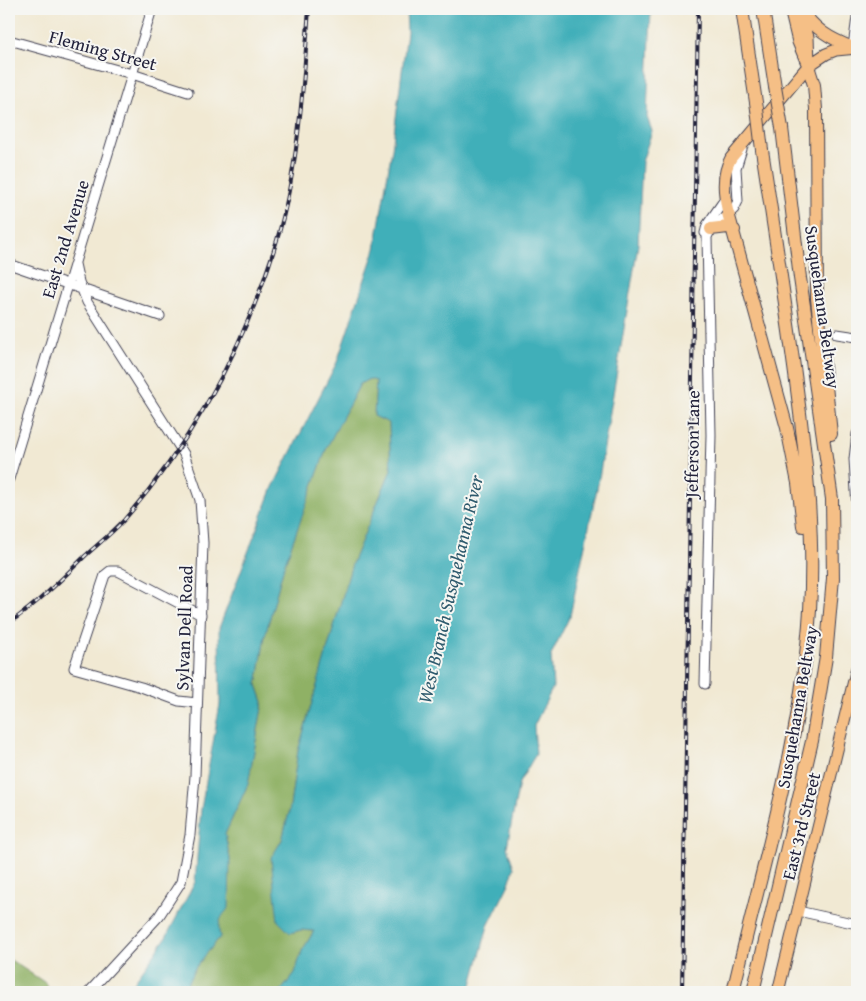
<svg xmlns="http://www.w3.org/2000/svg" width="866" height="1001" viewBox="0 0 866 1001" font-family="'Gentium Book Plus',serif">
<rect width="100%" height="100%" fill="#f6f6f2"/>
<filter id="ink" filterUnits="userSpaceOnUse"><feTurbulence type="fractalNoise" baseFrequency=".02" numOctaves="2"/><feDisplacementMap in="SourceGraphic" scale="10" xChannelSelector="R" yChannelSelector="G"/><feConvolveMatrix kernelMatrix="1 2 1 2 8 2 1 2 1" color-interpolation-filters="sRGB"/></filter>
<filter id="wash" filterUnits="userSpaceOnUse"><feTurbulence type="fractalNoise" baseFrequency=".0096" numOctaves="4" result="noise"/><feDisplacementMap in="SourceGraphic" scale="20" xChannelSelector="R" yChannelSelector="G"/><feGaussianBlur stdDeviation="1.12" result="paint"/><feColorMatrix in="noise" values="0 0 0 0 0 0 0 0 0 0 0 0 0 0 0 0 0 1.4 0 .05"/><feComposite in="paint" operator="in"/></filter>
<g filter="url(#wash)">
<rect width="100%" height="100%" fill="#f1e9d3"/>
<path fill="#8fb165" stroke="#586a50" d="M369 379 376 381 374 416 389 422 391 470 352 564 298 751 289 813 282 840 272 858 290 933 301 930 314 931 302 951 295 973 280 992H183L195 968 220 937 218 927 230 859 225 834 248 784 263 702 257 685 265 636 284 566 327 447 360 384Z
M9 959 47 984 48 990 45 992H9Z"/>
<path fill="#3fafb9" stroke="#30687a" d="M406 9H651L647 117 652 131 642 162 638 245 598 484 570 616 551 655 553 687 534 726 536 754 519 783 507 847 514 868 509 884 488 926 470 992H280L295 973 302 951 314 931 301 930 290 933 278 921 271 858 282 840 289 813 298 751 352 564 391 470 389 423 374 416 376 381 369 379 360 384 327 447 284 566 265 636 257 685 263 702 248 784 225 834 230 859 229 908C220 917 217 924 220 937L195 968 183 992H127L165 939 195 882 201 809 220 704 219 628 273 487 337 362 375 249 392 149 407 32Z"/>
</g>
<g filter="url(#ink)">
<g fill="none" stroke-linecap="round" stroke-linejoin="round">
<defs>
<path id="minor" d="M9 40 132 74 188 92
M853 47 857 17
M705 233 707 225 725 199
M9 264 160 316
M75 264 79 282 87 302 184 454 200 500 203 543 195 776 190 835 181 882 159 916 89 992
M837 334 857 337
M857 434 854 459 857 508
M9 479 152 9
M705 684 711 435 707 237 711 229 734 209 738 201 736 168 742 149
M197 703 179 701 141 687 74 668 105 575 110 571H118L201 615
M798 911 857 924"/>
<path id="major" d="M790 9 798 42 808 66
M802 9C813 29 831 39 852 47
M800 12 808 37 809 62
M728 213C724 194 721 176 731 158L808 66 826 54 836 50 857 48
M778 992 857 668"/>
<path id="highway" d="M742 9 757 109
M763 9 775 87
M808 66 814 85 816 109 817 299 831 434
M728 213 787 428 798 483 803 526
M711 229 728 227 734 230
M733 992C762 866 802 739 810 610 815 528 805 448 794 367 784 294 773 222 762 150
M753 992 812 741 826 657 833 578 832 499 800 278 782 128"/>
</defs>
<use href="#minor" stroke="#414052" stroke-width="11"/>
<use href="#major" stroke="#414052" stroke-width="13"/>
<use href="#highway" stroke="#414052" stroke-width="14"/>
<use href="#minor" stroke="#fff" stroke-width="9"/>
<use href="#major" stroke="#f5bf86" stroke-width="11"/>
<use href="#highway" stroke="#f5bf86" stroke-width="12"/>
<defs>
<path id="rail" d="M9 623C37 604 61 580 85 556 98 544 112 533 124 520 194 439 246 343 277 240 299 165 303 86 309 9
M682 992 698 9"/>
</defs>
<use href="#rail" stroke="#22223b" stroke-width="4"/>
<use href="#rail" stroke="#f6f6f2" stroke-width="2" stroke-dasharray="5.5" stroke-linecap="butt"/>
<defs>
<path id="highway-bridge" d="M775 87 782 128
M757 109 762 150"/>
</defs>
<use href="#highway-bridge" stroke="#414052" stroke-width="14" stroke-linecap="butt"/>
<use href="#highway-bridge" stroke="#f5bf86" stroke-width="12"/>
</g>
</g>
<g text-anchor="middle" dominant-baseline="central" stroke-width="4" stroke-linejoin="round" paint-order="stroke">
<g font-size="18" fill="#22223b" stroke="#f6f6f2">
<text transform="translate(103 50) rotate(15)">Fleming Street</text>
<text transform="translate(65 239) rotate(-73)">East 2nd Avenue</text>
<text transform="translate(823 307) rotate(82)">Susquehanna Beltway</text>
<text transform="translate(692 444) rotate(-89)">Jefferson Lane</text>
<text transform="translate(184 628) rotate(-88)">Sylvan Dell Road</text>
<text transform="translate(797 707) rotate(-80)">Susquehanna Beltway</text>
<text transform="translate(801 826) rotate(-76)">East 3rd Street</text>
</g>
<g font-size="19" font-style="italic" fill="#2e5a6d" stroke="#f6f6f2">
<text transform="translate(450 589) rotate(-77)">West Branch Susquehanna River</text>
</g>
</g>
<rect width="866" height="1001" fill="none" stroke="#f6f6f2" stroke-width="30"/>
</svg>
